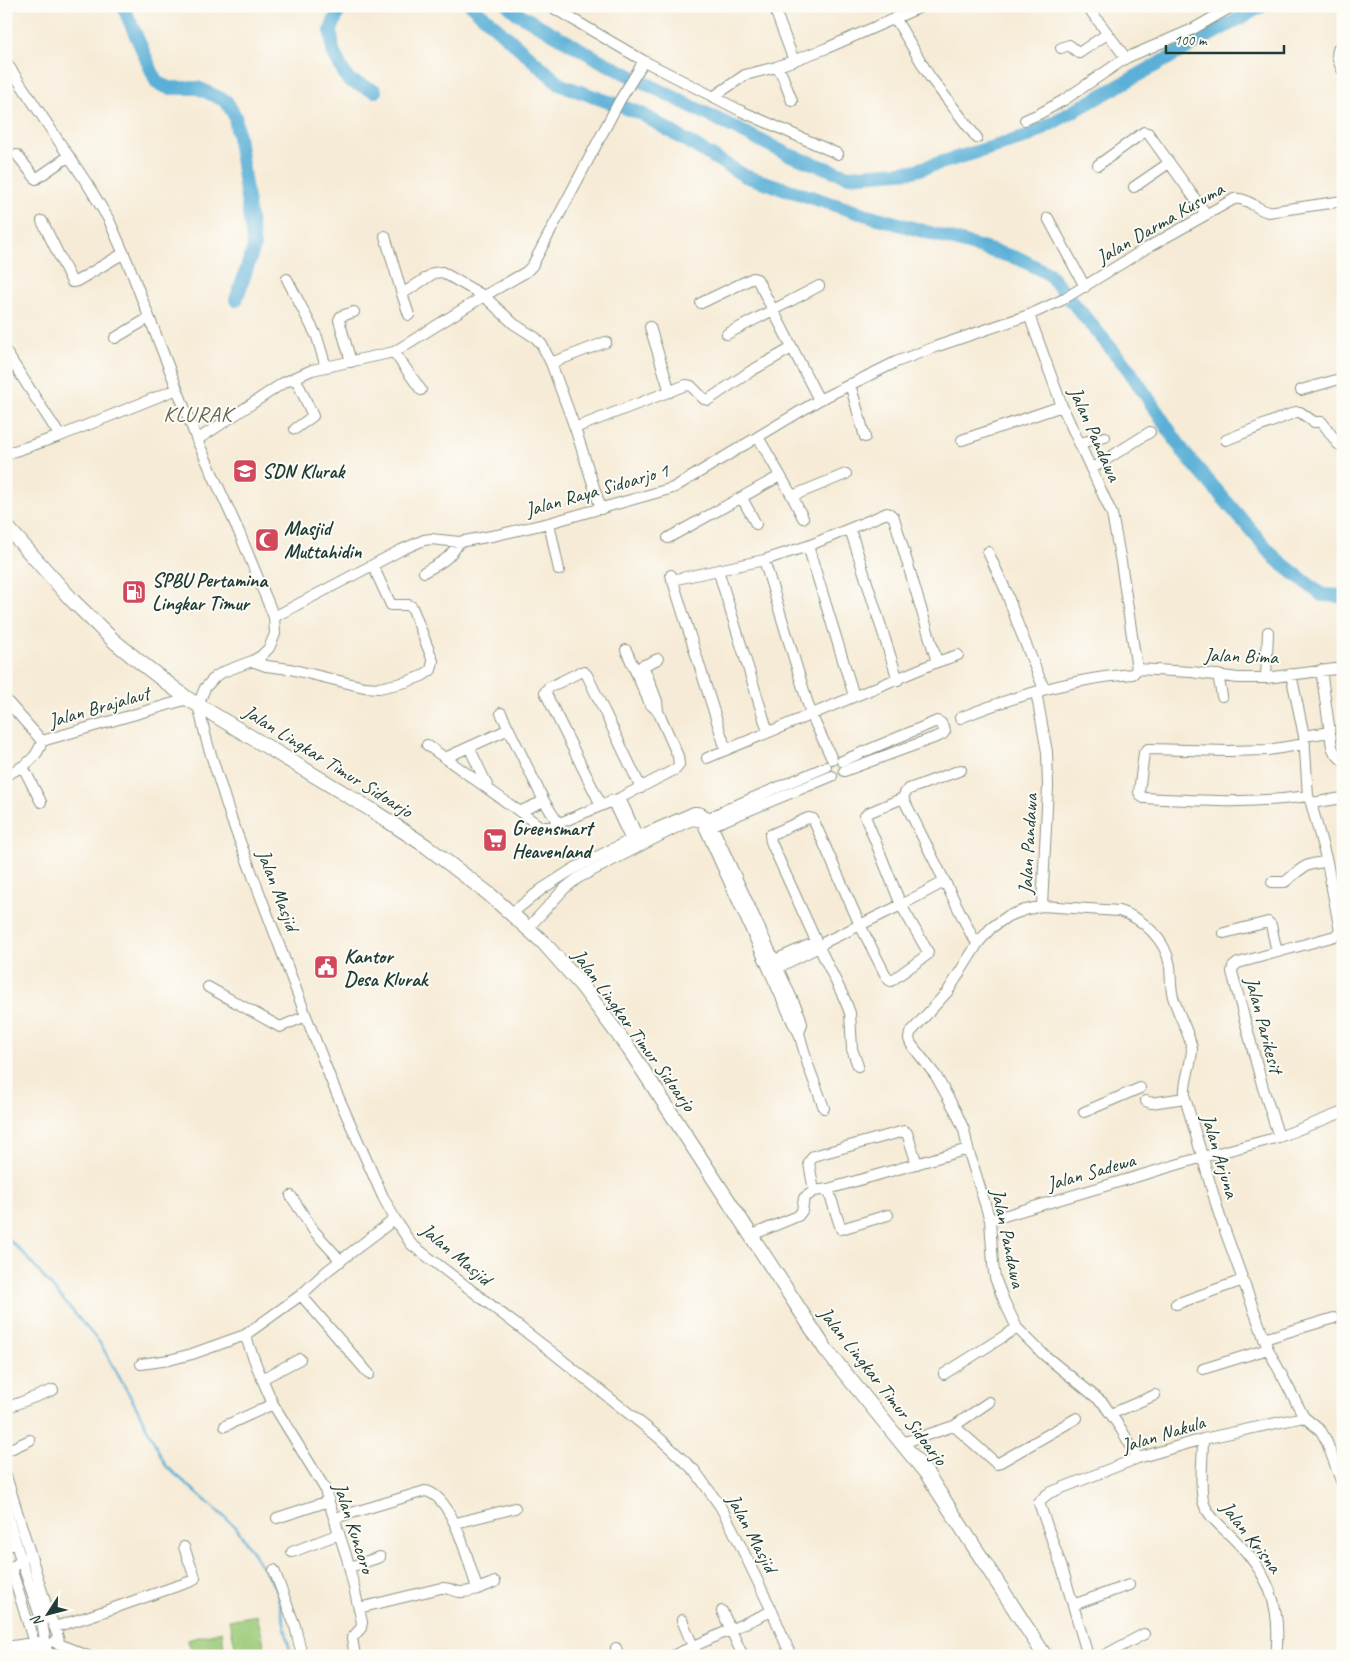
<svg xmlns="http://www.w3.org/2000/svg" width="1349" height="1662" viewBox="0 0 1349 1662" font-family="Caveat,sans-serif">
<rect width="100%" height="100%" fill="#fdfcf7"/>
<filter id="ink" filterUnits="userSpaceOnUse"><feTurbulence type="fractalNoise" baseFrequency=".02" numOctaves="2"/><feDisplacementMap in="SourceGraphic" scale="10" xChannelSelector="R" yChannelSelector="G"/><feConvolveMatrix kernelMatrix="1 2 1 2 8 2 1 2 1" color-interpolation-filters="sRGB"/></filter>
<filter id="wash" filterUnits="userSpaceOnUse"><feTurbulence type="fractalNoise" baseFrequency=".0096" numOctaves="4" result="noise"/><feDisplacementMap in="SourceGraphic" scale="20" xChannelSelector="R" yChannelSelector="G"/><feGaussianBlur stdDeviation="1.12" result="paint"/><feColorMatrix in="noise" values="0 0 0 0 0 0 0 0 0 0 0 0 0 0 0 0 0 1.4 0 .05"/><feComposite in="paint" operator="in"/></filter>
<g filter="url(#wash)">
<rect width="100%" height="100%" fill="#f6ebd6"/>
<path fill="#9dcb79" stroke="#5e8456" d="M257 1615 265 1648 237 1654 229 1620Z
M222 1631 225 1656H195L187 1640Z"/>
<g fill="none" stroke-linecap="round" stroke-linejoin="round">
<path stroke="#5bb0d7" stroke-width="2.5" d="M6 1237 21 1251 100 1343 139 1412 166 1466 236 1527 277 1590 291 1656"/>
<path stroke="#5bb0d7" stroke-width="14" d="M123 6 157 83 169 88H198L226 101 235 116 254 247 236 300
M340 6 331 30 333 52 348 80 375 91
M472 6 561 85 640 113 745 176 857 212 1020 259 1049 274 1129 370 1185 454 1276 559 1322 595 1343 596
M509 6 517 13 601 61 787 154 848 176 913 171 1027 137 1262 6"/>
</g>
</g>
<g filter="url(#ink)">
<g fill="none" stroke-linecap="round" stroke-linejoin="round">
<defs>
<path id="minor" d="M550 6 644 61 741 111 838 154
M1087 6 1126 58
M775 10 794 61
M895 18 930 77 977 138
M1343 43C1333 52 1338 61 1343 71
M1061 48 1069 45 1079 53 1107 34
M6 62 88 185 109 220 130 268 197 440 239 532 274 617 275 634 269 648 261 656 252 661 223 672 215 677 205 688 198 705 207 742 231 818 306 1016 333 1085 383 1197 395 1219 411 1244 552 1352 657 1436 695 1471 720 1506 733 1530 772 1611 791 1656
M776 67 782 75 792 101
M713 97 745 75 776 67 827 48 923 6
M1025 120 1039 114 1064 100 1126 58 1193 29 1233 6
M17 155 36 179 69 156
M1098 165 1144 132 1148 133 1206 214
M1134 187 1169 163
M1048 218 1085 287
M42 221 72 282 77 281 124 253
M385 236 402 294 409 315
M287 279 317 337 326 367
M402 294 434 273 442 272 484 296 514 324 536 338 542 345 551 363 575 428 601 509
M701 303 753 278 757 279 819 400
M1029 315 1062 406 1112 514 1121 562 1137 669
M650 327 670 392
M727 334 819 286
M115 338 149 318
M6 352 60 436
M394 352 421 390
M351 362 339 320 341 316 354 312
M551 363 606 342
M295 377 313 416 295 429
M850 384 865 437
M1301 390 1343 378
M575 428 686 385 691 386 704 399 708 400 751 371 792 348
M758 437 792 496 803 518
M197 440 283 383 312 370 394 352 484 296 526 272 532 266 620 100 644 61
M962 440 1062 406
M1226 440 1296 412H1300L1314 422H1322L1338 444 1343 446
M1079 443 1105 437
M6 454 60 436 177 389
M1091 469 1150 432
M792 496 846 474
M742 498 756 524
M549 523 559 570
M850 529 898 680
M668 538 780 476
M808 546 854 696
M988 552 1006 591 1018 625 1044 689
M764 560 811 714 832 759
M718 570 768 732
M424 572C440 563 450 559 459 542
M671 575 726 750 707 758
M672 580 764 560 808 546 887 513 890 514 894 518 937 662 726 750
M274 617 401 550 424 540 431 539 459 542 497 535 549 523 673 488 819 400 896 362 935 347 1029 315 1062 300 1145 249 1234 199C1247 197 1256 209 1268 212L1343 201
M626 650 650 704 658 711
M252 661 266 666 290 669 364 687 379 688 406 682 422 676 431 670 433 661 412 607 409 605H391L373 566
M937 662 958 655
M638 668 658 659
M1137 669 1191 672 1238 678H1266L1343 668
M1321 670 1332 747 1335 753 1343 761
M1218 675 1222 696
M1266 678 1268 632
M1039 691 1037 697 1047 752 1048 787 1042 906
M6 700 42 741 188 699
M501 713 544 801 558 823
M960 718C1015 696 1073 678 1133 674L1137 669
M1304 736 1330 732
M1305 744 1268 750 1227 751 1148 749 1144 753 1139 792 1141 796 1144 798C1199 801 1253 804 1308 796
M427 745 541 827H550L620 798 676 769 679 765 678 756 658 711 657 701 643 665
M469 747 488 787
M445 758 509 729
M842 761 937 721 941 723 945 731 943 734 939 736 844 771
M23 767 41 802
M961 770 909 789 905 793 903 798 972 936 978 943
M6 775C23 767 37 760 42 741
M620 798 640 842
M612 800 633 845
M1311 803 1343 798
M601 805 545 692 548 688 580 672H584L587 675 641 788
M521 811 544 801
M703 821 734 806 826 767
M706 828 832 776
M1272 882H1285C1302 868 1305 863 1327 862
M512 913 542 889 573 869 630 840 694 812C703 811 708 817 712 825L800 1016 802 1024 799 1033
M528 928 565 888 578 878 685 823 693 820 702 822 793 1023 799 1033 808 1065 824 1108
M1224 933 1268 922 1271 925 1277 952
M770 962 809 945
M771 971 819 947 825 942 901 905 944 882
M208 987 280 1027 306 1016
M858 1066 852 1049 850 1013 845 1000 816 941 771 842 770 835 808 818 813 819 860 925 886 976 889 980 891 981 927 955 928 952 901 905 865 816 868 813 903 798
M1146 1101 1151 1103 1185 1098
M1084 1112 1140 1088
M1279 1137 1263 1088 1232 972 1233 967 1238 963 1335 936 1340 931 1327 862 1311 803 1308 796 1304 736 1291 674
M828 1189 841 1229 888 1215
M814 1191 809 1163 813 1156 904 1131 907 1133 917 1164
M291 1196 314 1231 341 1261
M990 1220 1203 1157 1279 1137 1343 1112
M752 1235 798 1216 802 1211 804 1198 814 1191 828 1189 968 1149
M301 1295 369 1374
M1176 1304 1243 1280
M245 1335 257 1367 273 1404 324 1487 347 1558 362 1622 361 1628 352 1638 355 1656
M1264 1339 1334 1318
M141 1364 169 1360 192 1354 245 1335 301 1295 327 1271 395 1219
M1203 1369 1268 1349
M944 1374 1017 1328
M262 1379 300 1359
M6 1408 53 1390
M1111 1414 1155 1395
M225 1426 273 1404
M954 1426 997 1464 1077 1418
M1203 1439C1203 1456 1199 1489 1204 1504 1209 1518 1224 1528 1234 1539 1269 1574 1282 1606 1276 1656
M902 1443 954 1426 989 1402
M6 1451 30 1440
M1138 1458 1121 1429 1103 1403 1043 1354 1017 1328 1004 1301 995 1278 993 1264 990 1220 968 1149 964 1130 956 1112 936 1076 911 1044 909 1039 910 1033 948 991 978 943 991 928 1008 916 1025 910 1042 906 1119 911C1143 918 1166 940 1170 966 1171 976 1170 986 1173 997 1178 1014 1188 1030 1192 1048 1192 1065 1183 1081 1185 1098L1220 1217 1268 1349 1304 1417 1321 1431 1326 1440 1343 1486
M6 1476 49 1614C53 1624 58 1632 59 1643
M6 1510 21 1560 42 1622 47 1652
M277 1518 329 1501
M335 1518 425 1491C453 1495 469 1565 477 1588
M456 1523 515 1508
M6 1547 15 1543
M292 1552 339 1534
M24 1558 13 1567 12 1571 34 1643 33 1656
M350 1567 380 1557
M274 1570 295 1626 302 1656
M1073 1605 1129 1585
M359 1608 441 1588C449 1587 453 1591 460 1592 471 1593 485 1586 495 1582
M722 1611 743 1656
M682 1620 697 1656
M54 1627C101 1614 146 1596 192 1581L195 1578 184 1547
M54 1642 88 1656
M6 1647 40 1642
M616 1648 619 1656
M8 1656C25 1653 41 1649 57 1656
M672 1656 772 1611
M1088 1656 1063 1571 1039 1503 1044 1497 1049 1493 1138 1458 1203 1439 1304 1417
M1103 1656 1144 1634"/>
<path id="major" d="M6 526 72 600 114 641 136 659 188 699 370 809 426 846 489 894 543 942 582 986 629 1049 826 1350 927 1474 1045 1656"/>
</defs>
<use href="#minor" stroke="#8a9485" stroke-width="12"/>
<use href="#major" stroke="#8a9485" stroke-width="16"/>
<use href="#minor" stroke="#fff" stroke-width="10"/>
<use href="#major" stroke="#fff" stroke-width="14"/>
</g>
</g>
<defs>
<symbol id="school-square" viewBox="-11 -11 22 22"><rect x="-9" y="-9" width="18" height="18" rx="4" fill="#d1495b" stroke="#fdfcf7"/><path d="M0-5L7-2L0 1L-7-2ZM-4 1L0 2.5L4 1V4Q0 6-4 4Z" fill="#fff"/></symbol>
<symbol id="mosque-square" viewBox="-11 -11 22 22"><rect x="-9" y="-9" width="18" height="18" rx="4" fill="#d1495b" stroke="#fdfcf7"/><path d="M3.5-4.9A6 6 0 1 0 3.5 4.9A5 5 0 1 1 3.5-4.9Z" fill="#fff"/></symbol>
<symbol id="fuel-square" viewBox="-11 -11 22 22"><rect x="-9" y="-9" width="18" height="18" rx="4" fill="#d1495b" stroke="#fdfcf7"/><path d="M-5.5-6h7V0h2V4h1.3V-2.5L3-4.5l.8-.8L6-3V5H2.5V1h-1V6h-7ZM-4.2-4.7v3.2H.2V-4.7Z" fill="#fff"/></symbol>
<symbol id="supermarket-square" viewBox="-11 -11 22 22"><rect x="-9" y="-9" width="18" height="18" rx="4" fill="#d1495b" stroke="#fdfcf7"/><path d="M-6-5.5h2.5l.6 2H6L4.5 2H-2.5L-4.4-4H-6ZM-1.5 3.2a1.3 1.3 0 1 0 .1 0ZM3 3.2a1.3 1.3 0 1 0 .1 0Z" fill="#fff"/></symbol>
<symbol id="civic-square" viewBox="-11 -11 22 22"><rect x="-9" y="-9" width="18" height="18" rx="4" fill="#d1495b" stroke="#fdfcf7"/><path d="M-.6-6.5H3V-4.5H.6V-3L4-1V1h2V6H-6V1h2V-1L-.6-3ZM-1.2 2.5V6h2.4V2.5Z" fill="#fff"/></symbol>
</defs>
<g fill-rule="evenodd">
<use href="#school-square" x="231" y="457" width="28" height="28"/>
<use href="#mosque-square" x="253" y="526" width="28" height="28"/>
<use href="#fuel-square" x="120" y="578" width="28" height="28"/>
<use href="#supermarket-square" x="481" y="826" width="28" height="28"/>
<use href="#civic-square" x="312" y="953" width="28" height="28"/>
</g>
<g text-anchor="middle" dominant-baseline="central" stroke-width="4" stroke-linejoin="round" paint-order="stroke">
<g font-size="20" fill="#1f3d34" stroke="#fdfcf7">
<text transform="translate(1160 223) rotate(-30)">Jalan Darma Kusuma</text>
<text transform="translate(1095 434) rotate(66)">Jalan Pandawa</text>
<text transform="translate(597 490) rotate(-16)">Jalan Raya Sidoarjo 1</text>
<text transform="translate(1241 656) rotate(2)">Jalan Bima</text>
<text transform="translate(99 707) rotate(-16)">Jalan Brajalaut</text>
<text transform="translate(328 761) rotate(32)">Jalan Lingkar Timur Sidoarjo</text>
<text transform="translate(1028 844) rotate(-87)">Jalan Pandawa</text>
<text transform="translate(278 890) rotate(69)">Jalan Masjid</text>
<text transform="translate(1264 1025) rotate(75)">Jalan Parikesit</text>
<text transform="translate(634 1030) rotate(54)">Jalan Lingkar Timur Sidoarjo</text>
<text transform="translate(1220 1156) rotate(73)">Jalan Arjuna</text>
<text transform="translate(1091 1172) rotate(-16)">Jalan Sadewa</text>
<text transform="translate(1008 1238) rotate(78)">Jalan Pandawa</text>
<text transform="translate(456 1254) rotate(40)">Jalan Masjid</text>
<text transform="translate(883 1386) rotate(52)">Jalan Lingkar Timur Sidoarjo</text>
<text transform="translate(1163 1434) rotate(-17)">Jalan Nakula</text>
<text transform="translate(354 1528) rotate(72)">Jalan Kuncoro</text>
<text transform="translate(752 1533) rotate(62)">Jalan Masjid</text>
<text transform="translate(1251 1537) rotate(52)">Jalan Krisna</text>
</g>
<g font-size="20" font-weight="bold" fill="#1f3d34" stroke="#fdfcf7" text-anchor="start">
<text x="262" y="471">SDN Klurak</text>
<text x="284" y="528">Masjid<tspan x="284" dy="23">Muttahidin</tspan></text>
<text x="152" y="580">SPBU Pertamina<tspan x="152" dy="23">Lingkar Timur</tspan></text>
<text x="512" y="828">Greensmart<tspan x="512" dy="23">Heavenland</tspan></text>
<text x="344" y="956">Kantor<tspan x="344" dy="23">Desa Klurak</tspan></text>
</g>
<g font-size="22" letter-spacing="1" fill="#646252" stroke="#fdfcf7">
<text x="198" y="414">KLURAK</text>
</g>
</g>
<rect width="1349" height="1662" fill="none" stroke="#fdfcf7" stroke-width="25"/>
<g transform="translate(48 1614) rotate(234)" stroke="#fdfcf7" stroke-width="4" paint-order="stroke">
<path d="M0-4L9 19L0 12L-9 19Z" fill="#1f3d34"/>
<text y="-8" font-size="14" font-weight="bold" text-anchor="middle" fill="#1f3d34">N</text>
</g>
<path d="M1166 45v8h118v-8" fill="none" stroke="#1f3d34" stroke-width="2.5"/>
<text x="1174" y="45" font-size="15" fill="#1f3d34" stroke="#fdfcf7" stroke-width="4" paint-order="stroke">100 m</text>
</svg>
